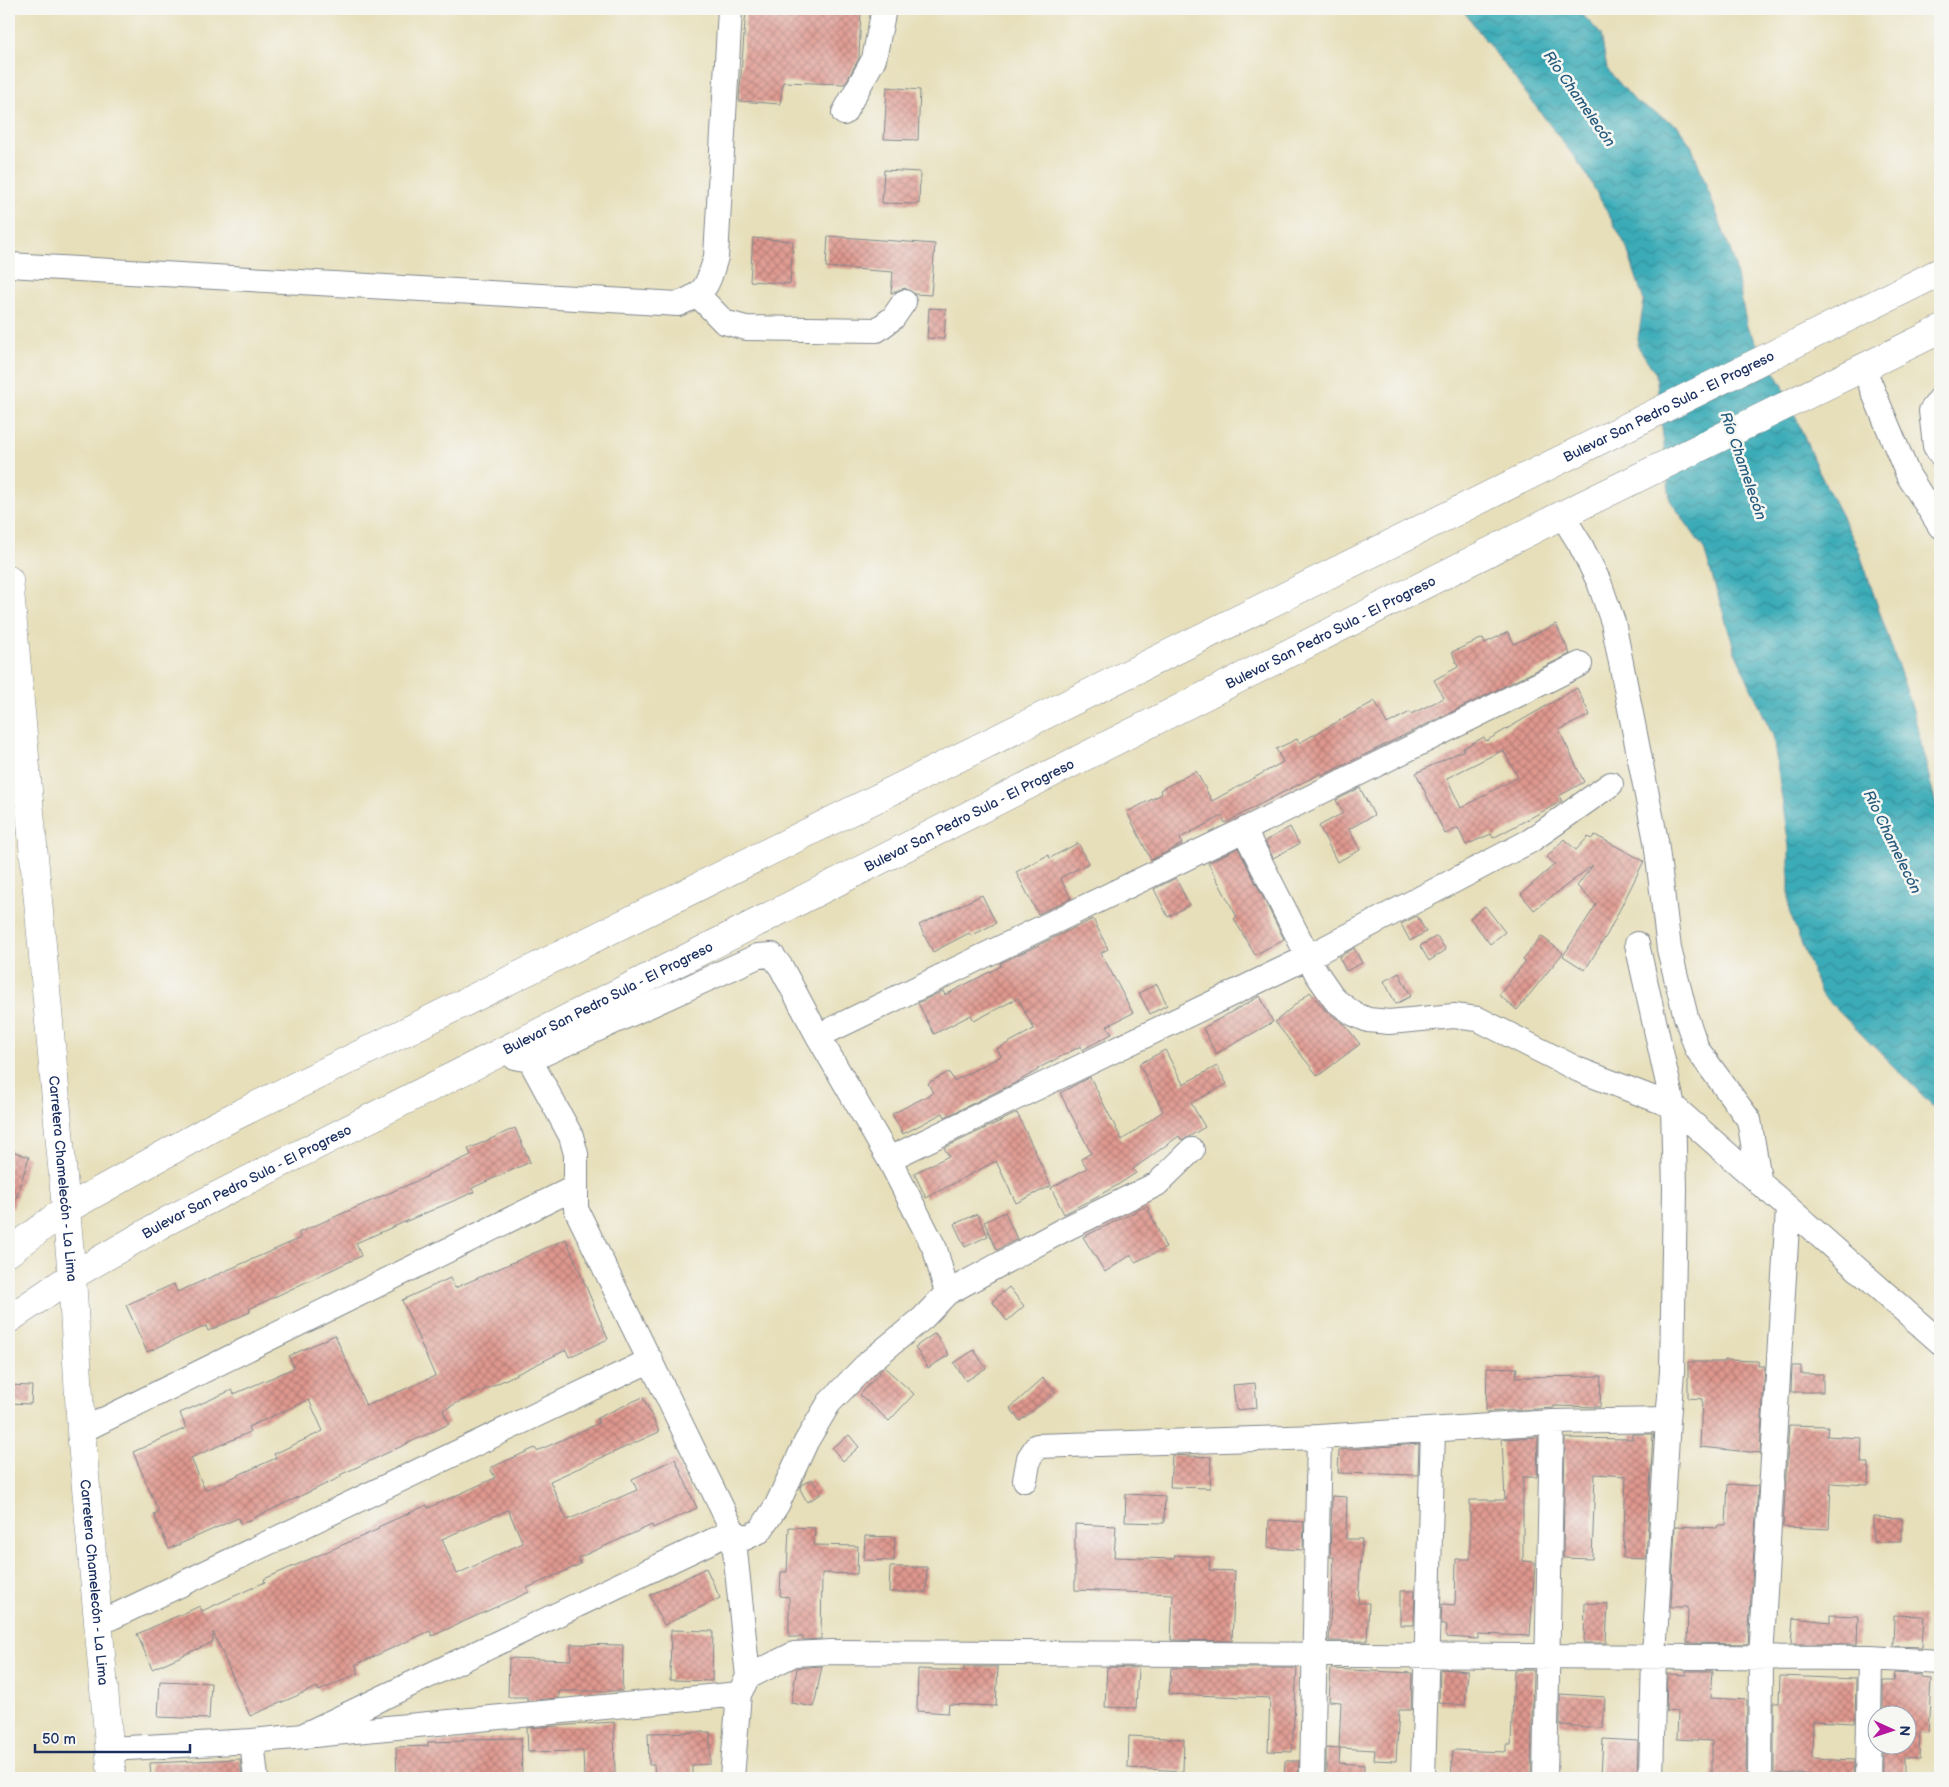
<svg xmlns="http://www.w3.org/2000/svg" width="1949" height="1787" viewBox="0 0 1949 1787" font-family="'Balsamiq Sans',sans-serif">
<defs>
<pattern id="water-waves" width="16" height="10" patternUnits="userSpaceOnUse" patternTransform="scale(1.25)"><rect width="16" height="10" fill="#3bacb7"/><path d="M0 5q4-4 8 0t8 0" fill="none" stroke="#318c98"/></pattern>
<pattern id="building-cross-hatch" width="8" height="8" patternUnits="userSpaceOnUse" patternTransform="scale(1.25)"><rect width="8" height="8" fill="#df988e"/><path d="M0 0l8 8M0 8l8-8" fill="none" stroke="#b47c77"/></pattern>
</defs>
<rect width="100%" height="100%" fill="#f6f6f2"/>
<filter id="ink" filterUnits="userSpaceOnUse"><feTurbulence type="fractalNoise" baseFrequency=".02" numOctaves="2"/><feDisplacementMap in="SourceGraphic" scale="10" xChannelSelector="R" yChannelSelector="G"/><feConvolveMatrix kernelMatrix="1 2 1 2 8 2 1 2 1" color-interpolation-filters="sRGB"/></filter>
<filter id="wash" filterUnits="userSpaceOnUse"><feTurbulence type="fractalNoise" baseFrequency=".0096" numOctaves="4" result="noise"/><feDisplacementMap in="SourceGraphic" scale="20" xChannelSelector="R" yChannelSelector="G"/><feGaussianBlur stdDeviation="1.12" result="paint"/><feColorMatrix in="noise" values="0 0 0 0 0 0 0 0 0 0 0 0 0 0 0 0 0 1.4 0 .05"/><feComposite in="paint" operator="in"/></filter>
<g filter="url(#wash)">
<rect width="100%" height="100%" fill="#e7dfba"/>
<path fill="url(#water-waves)" stroke="#2b6e8a" d="M1462 9H1577L1601 34 1607 69 1636 102 1678 126 1692 147 1734 260 1747 327 1782 384 1817 468 1858 548 1913 710 1940 822V1113L1821 994 1789 911V847L1773 736 1735 652 1704 549 1670 500 1656 374 1637 345 1644 301 1626 246 1584 170Z"/>
<g id="blocks">
<path fill="url(#building-cross-hatch)" fill-rule="evenodd" d="M746 9H861L859 58 845 84 783 82 780 104 739 101Z
M887 87 920 90 918 140 884 139Z
M884 170 920 172 919 204 882 203Z
M828 236 935 244 931 295 915 294 905 288 891 293 893 272 826 267Z
M753 238 793 241 790 284 750 281Z
M929 308 946 309 944 339 927 338Z
M1556 624 1570 654 1323 775 1322 773 1295 786 1225 823 1222 816 1180 838 1182 844 1151 860 1127 812 1162 794 1160 790 1196 771 1212 801 1283 762 1276 749 1297 739 1299 743 1375 701 1387 724 1410 712 1411 714 1444 698 1434 680 1458 667 1452 652 1483 638 1485 643 1508 632 1514 644Z
M1577 688 1590 715 1559 730 1584 782 1559 796 1562 801 1493 838 1491 834 1466 845 1458 828 1445 834 1416 773 1464 750 1463 748 1484 737 1486 741ZM1503 750 1518 777 1461 808 1447 778Z
M1360 788 1374 815 1349 829 1360 850 1337 862 1319 826 1343 813 1336 800Z
M1290 827 1299 844 1273 858 1265 841Z
M1595 835 1644 861 1608 933 1585 970 1563 956 1596 905 1577 886 1593 865 1534 910 1521 894 1555 864 1547 857 1564 839 1576 850 1588 837 1591 839Z
M1078 843 1089 863 1060 878 1071 898 1038 914 1016 872 1048 855 1050 858Z
M1238 848 1284 939 1255 955 1234 919 1237 917 1208 863Z
M1176 878 1189 905 1168 917 1154 889Z
M982 895 996 923 971 936 969 933 933 952 919 925Z
M1485 906 1505 932 1490 944 1470 918Z
M1417 916 1426 932 1410 941 1401 924Z
M1093 919 1108 949 1101 953 1133 1013 1107 1026 1112 1034 1082 1050 1081 1046 1037 1069 1038 1070 1019 1081 945 1117 943 1113 903 1134 892 1114 933 1093 928 1083 949 1072 954 1081 1001 1056 997 1049 1034 1029 1018 998 974 1021 971 1015 934 1034 918 1003 943 991 945 995 1001 966 1000 963 1007 960Z
M1437 936 1446 950 1429 961 1420 946Z
M1541 936 1563 953 1517 1010 1499 995 1525 962 1523 960Z
M1354 948 1362 963 1346 971 1339 957Z
M1399 973 1411 996 1396 1004 1384 981Z
M1157 984 1167 1005 1150 1014 1139 993Z
M1310 992 1325 1010 1344 1024 1360 1044 1318 1076 1275 1022Z
M1260 996 1273 1022 1216 1054 1203 1028Z
M1165 1050 1183 1084 1217 1066 1227 1084 1191 1103 1205 1127 1182 1141 1179 1136 1133 1169 1136 1173 1116 1186 1064 1214 1051 1188 1087 1168 1081 1159 1091 1153 1060 1093 1090 1077 1122 1140 1163 1111 1139 1064Z
M1017 1113 1051 1186 1016 1203 996 1161 926 1198 914 1173 949 1156 944 1148Z
M515 1128 530 1162 472 1188 474 1192 356 1243 361 1256 249 1309 250 1312 208 1331 206 1326 147 1352 126 1305 174 1284 177 1292 301 1238 298 1233 428 1176 427 1175 471 1155 468 1149Z
M9 1150 29 1157 13 1208 9 1207Z
M1147 1206 1166 1248 1135 1262 1131 1255 1105 1272 1083 1237Z
M1005 1212 1017 1239 997 1250 984 1222Z
M977 1214 988 1236 965 1247 954 1224Z
M566 1239 608 1339 569 1357 566 1350 443 1410 449 1424 340 1475 341 1477 241 1524 238 1518 169 1549 154 1514 159 1512 133 1452 186 1428 180 1413 232 1390 234 1394 294 1368 289 1356 335 1335 366 1406 435 1376 402 1300 450 1278 455 1288ZM309 1400 323 1431 274 1454 276 1458 205 1490 191 1458 250 1432 248 1427Z
M1009 1287 1024 1306 1007 1321 992 1301Z
M935 1333 949 1355 928 1368 915 1347Z
M974 1350 986 1368 966 1381 954 1363Z
M1725 1360 1759 1361 1758 1366H1765L1760 1453 1700 1447 1702 1399 1688 1398V1362H1725Z
M1792 1366H1801V1374H1823V1392H1791Z
M884 1367 914 1394 889 1421 860 1395Z
M1487 1367 1517 1368 1516 1377 1601 1376 1600 1407 1554 1406V1408L1486 1412Z
M1043 1378 1056 1392 1020 1421 1010 1408Z
M1255 1383 1257 1408 1236 1410 1233 1385Z
M9 1385 32 1386 31 1404 9 1403Z
M643 1397 659 1432 550 1481 567 1520 637 1490 632 1479 675 1459 697 1508 653 1528 652 1525 578 1558 581 1564 527 1588 529 1592 432 1636 430 1631 355 1665 359 1673 319 1691 317 1687 250 1716 213 1632V1642L152 1669 137 1634 200 1606 202 1611 265 1582 264 1579 379 1529 378 1527 427 1505 428 1508 495 1478 490 1468 535 1448 537 1451 599 1423 597 1418ZM508 1510 523 1543 457 1574 442 1539Z
M1789 1425 1828 1426 1827 1436 1862 1438 1861 1463H1869L1868 1485 1831 1483 1829 1529 1783 1527Z
M1632 1434H1653L1646 1559 1623 1558 1626 1476 1595 1474 1592 1559 1563 1558 1565 1438 1632 1439Z
M849 1435 859 1447 843 1461 832 1448Z
M1538 1437 1537 1477H1523V1561L1535 1562 1530 1636 1478 1634V1639L1446 1637 1447 1625H1441L1442 1604 1455 1605 1456 1559H1470V1500H1505L1502 1439Z
M1419 1444 1418 1475 1338 1473 1339 1450Z
M1172 1455 1211 1457 1210 1488 1170 1487Z
M812 1479 821 1494 807 1502 800 1489 801 1485Z
M1728 1484 1758 1486 1748 1644 1687 1643 1688 1607H1671L1675 1526 1717 1528 1718 1525H1726Z
M1126 1494 1165 1496 1164 1523 1125 1522Z
M1332 1496 1347 1497 1346 1539H1362L1358 1603H1369L1367 1641H1329L1334 1557H1330Z
M1873 1517 1902 1518V1542H1873Z
M1269 1520 1304 1522 1303 1550 1268 1548Z
M1075 1524 1116 1526 1114 1557 1174 1559 1175 1555 1210 1557 1209 1570 1235 1571 1232 1641 1171 1640 1173 1594 1075 1590Z
M789 1527 815 1528 814 1545 858 1546 857 1574 822 1573 821 1639 803 1640V1637H789V1597L780 1596 781 1572H787Z
M865 1536 895 1537 894 1561 864 1560Z
M890 1567H927L926 1592H889Z
M706 1568 720 1598 664 1625 650 1595Z
M1400 1591H1415L1414 1625H1400Z
M1585 1603 1608 1604 1606 1643H1584Z
M1830 1615 1858 1616 1857 1644H1791L1793 1618 1830 1622Z
M1894 1615 1924 1616 1922 1647 1893 1646Z
M671 1630 713 1631 712 1681 670 1680Z
M571 1644 623 1645 622 1691H559V1698L527 1701V1697H508L509 1658 571 1660Z
M822 1666 814 1707 791 1703 797 1668Z
M964 1667H998L996 1706 949 1704 948 1713 917 1711 918 1669 964 1671Z
M1107 1667 1138 1668 1136 1708 1105 1707Z
M1171 1668H1297L1292 1752 1268 1751 1270 1698 1169 1694Z
M1331 1669 1412 1673 1411 1710H1399L1396 1761 1374 1760 1375 1750 1339 1748 1341 1702 1329 1701Z
M1440 1669 1468 1671 1465 1705 1439 1703Z
M1514 1670H1533L1531 1778H1451L1453 1750 1506 1752V1745H1511Z
M1686 1671H1713L1711 1698 1747 1700 1746 1778H1712V1741L1677 1739 1678 1712 1666 1711 1667 1674 1686 1675Z
M1895 1673 1921 1675V1678L1931 1679 1928 1733 1920 1732 1919 1759 1904 1758V1778H1882V1744H1906V1714H1883V1681H1894Z
M1780 1676 1856 1679 1855 1723 1813 1721 1812 1758 1855 1760 1854 1778H1816V1775L1774 1773V1702H1779Z
M160 1681 211 1683 209 1719 158 1717Z
M1560 1694 1605 1697 1603 1728 1560 1725Z
M614 1722 615 1775 584 1776 583 1751 528 1752 527 1728Z
M710 1732V1764L692 1765V1778H655L654 1765H649L648 1733Z
M1129 1736 1184 1739 1183 1771 1128 1768Z
M521 1738 522 1778H397L396 1747 428 1746V1742L464 1741 463 1739Z
M1603 1739 1638 1741 1637 1777 1601 1775Z
M1326 1748 1340 1749 1339 1763 1364 1765V1778H1326Z
M240 1759 242 1778H151L150 1763Z
M1285 1761H1299L1298 1778H1284Z"/>
</g>
</g>
<g filter="url(#ink)">
<use href="#blocks" fill-opacity="0" stroke="#81878c" stroke-width="1"/>
<g fill="none" stroke-linecap="round" stroke-linejoin="round">
<defs>
<path id="minor" d="M844 113 874 59 884 9
M9 265 678 304C707 293 707 286 716 257L730 9
M699 296 724 322 746 328 877 330 893 318 904 302
M1863 367 1908 475 1940 526
M1940 399 1931 411 1935 446 1940 454
M1562 515 1580 544 1599 582 1613 622 1656 841 1669 949 1686 1017 1697 1049 1749 1120 1760 1184
M1244 830 1317 974 1335 1000 1354 1014 1368 1020 1389 1022 1454 1016 1478 1019 1579 1070 1673 1106 1940 1342
M1637 944 1673 1106 1675 1189 1672 1372 1668 1420
M818 1036 1244 830 1580 664
M514 1057 530 1060 758 956 772 955 781 967 818 1036 889 1159 935 1249 947 1293
M530 1060 571 1136 576 1154V1209L733 1531 748 1677 739 1694 732 1778
M889 1159 1308 957 1530 841 1611 784
M81 1431 574 1188
M1025 1480 1029 1458 1037 1446 1319 1437 1552 1422 1668 1420 1654 1656 1651 1778
M98 1624 651 1360
M748 1677 794 1654 831 1652 1870 1658 1940 1662
M306 1734 733 1531 745 1538 760 1531 777 1505 806 1442 829 1403 869 1362 923 1318 947 1293 1063 1230 1157 1184 1192 1150
M252 1741 256 1778
M110 1749 252 1741 739 1694
M1312 1778 1319 1437
M1423 1778 1433 1430
M1545 1778 1552 1422
M1760 1778 1761 1658 1788 1209
M1868 1778 1870 1658"/>
<g id="tertiary">
<path id="s1" d="M9 580 72 1276 81 1431 112 1778"/>
</g>
<g id="primary">
<path id="s2" d="M9 1252 65 1210 217 1125 1940 272"/>
<path id="s3" d="M9 1319 72 1276 167 1221 1562 515 1940 330"/>
</g>
</defs>
<use href="#minor" stroke="#81878c" stroke-width="26"/>
<use href="#tertiary" stroke="#81878c" stroke-width="29"/>
<use href="#primary" stroke="#81878c" stroke-width="29"/>
<use href="#minor" stroke="#fff" stroke-width="24"/>
<use href="#tertiary" stroke="#fff" stroke-width="28"/>
<use href="#primary" stroke="#fff" stroke-width="28"/>
</g>
</g>
<g text-anchor="middle" dominant-baseline="central" stroke-width="5" stroke-linejoin="round" paint-order="stroke">
<g font-size="14" fill="#1b2f5e" stroke="#f6f6f2">
<text stroke="none"><textPath href="#s2" startOffset="1864">Bulevar San Pedro Sula - El Progreso</textPath></text>
<text stroke="none"><textPath href="#s3" startOffset="1490">Bulevar San Pedro Sula - El Progreso</textPath></text>
<text stroke="none"><textPath href="#s3" startOffset="1085">Bulevar San Pedro Sula - El Progreso</textPath></text>
<text stroke="none"><textPath href="#s3" startOffset="680">Bulevar San Pedro Sula - El Progreso</textPath></text>
<text stroke="none"><textPath href="#s1" startOffset="601">Carretera Chamelecón - La Lima</textPath></text>
<text stroke="none"><textPath href="#s3" startOffset="275">Bulevar San Pedro Sula - El Progreso</textPath></text>
<text stroke="none"><textPath href="#s1" startOffset="1006">Carretera Chamelecón - La Lima</textPath></text>
</g>
<g font-size="15" font-style="italic" fill="#265b7d" stroke="#f6f6f2">
<text transform="translate(1579 99) rotate(55)">Río Chamelecón</text>
<text transform="translate(1743 466) rotate(71)">Río Chamelecón</text>
<text transform="translate(1892 842) rotate(64)">Río Chamelecón</text>
</g>
</g>
<rect width="1949" height="1787" fill="none" stroke="#f6f6f2" stroke-width="30"/>
<g transform="translate(1892 1730) rotate(93)"><circle r="24" fill="#f6f6f2" stroke="#9ea6b7"/>
<path d="M0-4L9 19L0 12L-9 19Z" fill="#b5179e"/>
<text y="-8" font-size="14" font-weight="bold" text-anchor="middle" fill="#1b2f5e">N</text>
</g>
<path d="M35 1744v8h155v-8" fill="none" stroke="#1b2f5e" stroke-width="2.5"/>
<text x="42" y="1744" font-size="15" fill="#1b2f5e" stroke="#f6f6f2" stroke-width="4" paint-order="stroke">50 m</text>
</svg>
